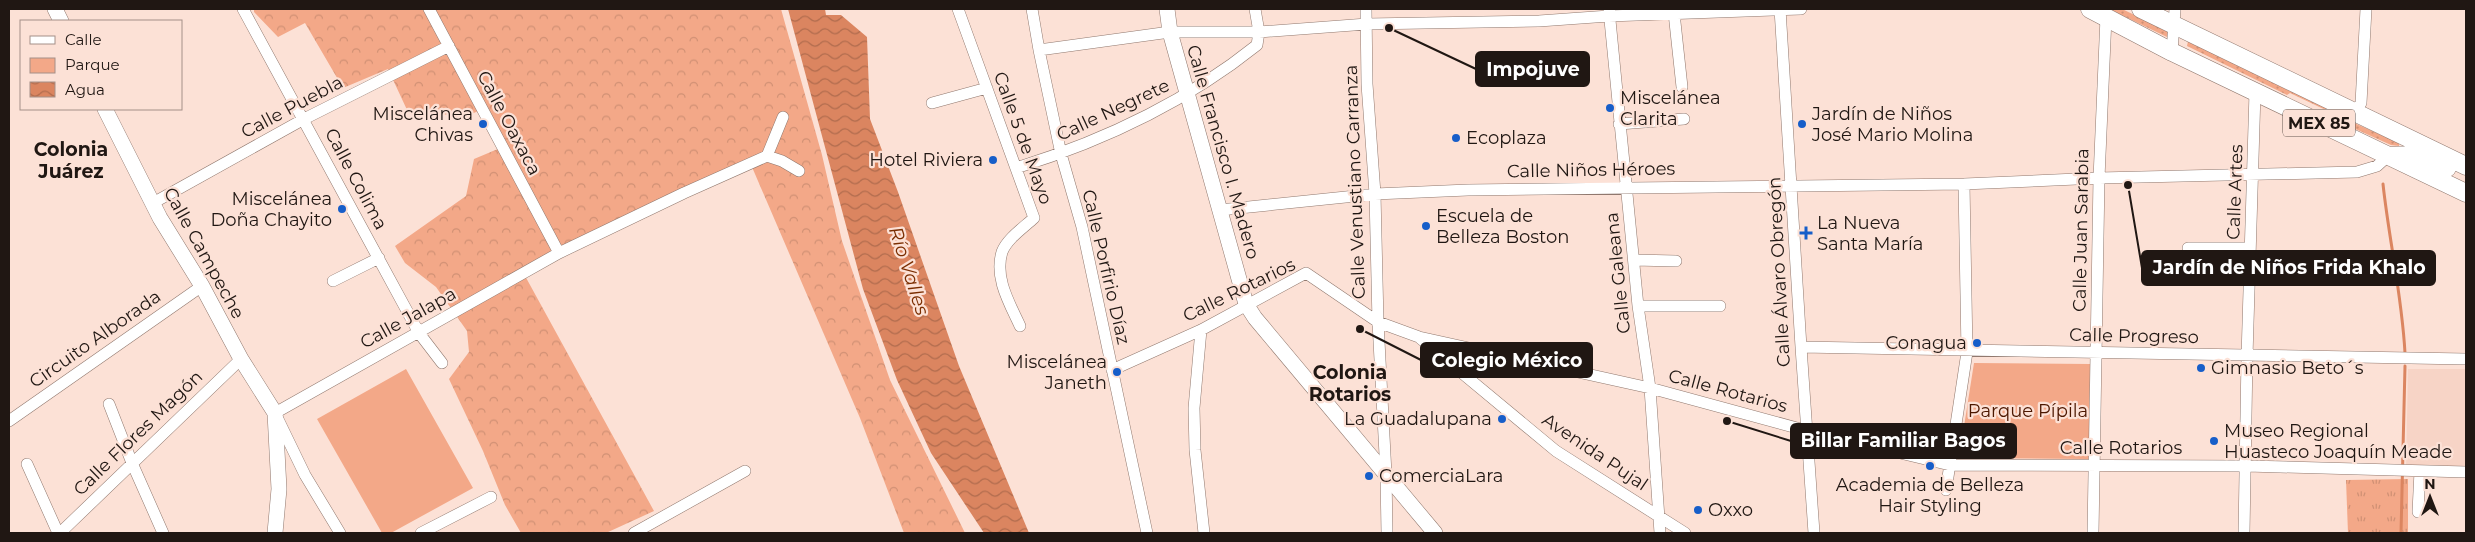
<svg xmlns="http://www.w3.org/2000/svg" width="2475" height="542" viewBox="0 0 2475 542" font-family="Montserrat,sans-serif">
<defs>
<pattern id="grass-tufts" width="24" height="20" patternUnits="userSpaceOnUse" patternTransform="scale(1.25)"><rect width="24" height="20" fill="#f3a888"/><path d="M3 7l-1-3M5 7V3M7 7l1-3M15 17l-1-3M17 17v-4M19 17l1-3" fill="none" stroke="#d09074"/></pattern>
<pattern id="forest-crowns" width="20" height="18" patternUnits="userSpaceOnUse" patternTransform="scale(1.25)"><rect width="20" height="18" fill="#f3a888"/><path d="M2 6a3 3 0 1 1 6 0M12 15a3 3 0 1 1 6 0" fill="none" stroke="#d09074"/></pattern>
<pattern id="garden-dots" width="8" height="8" patternUnits="userSpaceOnUse" patternTransform="scale(1.25)"><rect width="8" height="8" fill="#f3a888"/><path d="M2 2h.1M6 6h.1" fill="none" stroke="#d09074" stroke-width="1.8" stroke-linecap="round"/></pattern>
<pattern id="water-waves" width="16" height="10" patternUnits="userSpaceOnUse" patternTransform="scale(1.25)"><rect width="16" height="10" fill="#db8560"/><path d="M0 5q4-4 8 0t8 0" fill="none" stroke="#b16c4e"/></pattern>
</defs>
<rect width="100%" height="100%" fill="#fce1d6"/>
<path fill="#f7d4c6" d="M2408 369H2466V467H2406Z"/>
<path fill="url(#grass-tufts)" d="M2408 479V533H2348L2346 480Z"/>
<path fill="url(#forest-crowns)" d="M254 9H781L822 155 842 241 890 380 965 533H904L860 418 752 167 524 274 654 511 606 533H521L505 505 483 451 449 379 469 352 467 331 436 287 405 263 395 246 466 196 474 159 505 146 485 108 467 116 408 112 388 69 343 88 305 23 278 37 254 12Z"/>
<path fill="#f3a888" d="M1974 363 2090 364 2089 459 1959 458Z
M406 369 473 488 391 533H382L317 419Z"/>
<path fill="url(#garden-dots)" d="M2109 9H2122L2168 31 2167 37Z
M2188 41 2336 113H2332L2290 93 2287 95 2187 46Z
M2352 122 2399 143V146L2391 145 2351 127Z"/>
<path fill="url(#water-waves)" d="M788 9H825L826 15H841L867 37 870 119 898 192 959 366 1029 533H984L931 453 897 380 863 289Z"/>
<g fill="none" stroke-linecap="round" stroke-linejoin="round">
<path stroke="#db8560" stroke-width="3" d="M2383 184C2389 240 2402 296 2405 353
M2401 533 2405 366"/>
<defs>
<path id="street" d="M243 9 419 333 442 363
M429 9 559 253
M958 9 1034 218C1023 228 1007 239 1002 252 994 278 1010 304 1020 326
M1032 9 1039 50 1061 154 1082 227 1147 533
M1366 9 1367 84 1375 194 1378 322 1386 474 1387 533
M1780 9 1801 347 1814 533
M1609 10 1638 306 1650 388 1660 533
M1674 13 1682 87
M1039 50 1170 32H1259L1367 24 1539 21 1609 16 1801 9
M2172 52 2175 9
M932 103 987 88
M2355 112 2361 103 2366 9
M1619 124 1684 119
M767 156 782 161 799 171
M1016 168C1103 141 1186 102 1257 45L1259 32 1255 9
M153 203 304 119 449 46
M1220 210 1375 194 1468 190 1964 184 2099 178 2357 172 2377 166 2388 156
M2188 248H2250
M1634 260 1676 261
M333 281 379 258
M1638 306H1720
M1201 330 1194 408 1195 450 1204 533
M1421 339 1556 451 1685 533
M1801 347 2466 359
M1112 370 1201 330 1306 273 1378 322 1419 337 1650 388 1808 431 1950 465 2247 466 2466 472
M109 404 132 463 163 533
M9 421 202 286
M27 464 58 533
M1946 490 1967 352 1964 184
M2418 512 2420 471
M60 533 241 359
M340 533 305 475 275 413 559 253 684 193 767 156 783 117
M421 533 491 497
M634 533 745 471
M2093 533 2099 178 2106 17
M2244 533 2247 357 2255 92"/>
<path id="secondary" d="M55 9 61 21
M1167 9 1170 32 1246 304 1255 318 1435 533
M105 109 160 218 202 286 241 359 275 413 279 489 275 533"/>
<path id="primary" d="M2090 9 2172 52 2466 193
M2141 9 2466 166
M2390 156 2412 155 2447 168"/>
</defs>
<use href="#street" stroke="#90786e" stroke-width="12"/>
<use href="#secondary" stroke="#90786e" stroke-width="16"/>
<use href="#primary" stroke="#90786e" stroke-width="19"/>
<use href="#street" stroke="#fff" stroke-width="11"/>
<use href="#secondary" stroke="#fff" stroke-width="15"/>
<use href="#primary" stroke="#fff" stroke-width="18"/>
</g>
<g fill="#175ec9" stroke="#fce1d6" stroke-width="2">
<circle cx="1610" cy="108" r="5"/>
<circle cx="483" cy="124" r="5"/>
<circle cx="1802" cy="124" r="5"/>
<circle cx="1456" cy="138" r="5"/>
<circle cx="993" cy="160" r="5"/>
<circle cx="342" cy="209" r="5"/>
<circle cx="1426" cy="226" r="5"/>
<path d="M1803.5 225.5h5v5h5v5h-5v5h-5v-5h-5v-5h5z"/>
<circle cx="1977" cy="343" r="5"/>
<circle cx="2201" cy="368" r="5"/>
<circle cx="1117" cy="372" r="5"/>
<circle cx="1502" cy="419" r="5"/>
<circle cx="2214" cy="441" r="5"/>
<circle cx="1930" cy="466" r="5"/>
<circle cx="1369" cy="476" r="5"/>
<circle cx="1698" cy="510" r="5"/>
</g>
<g text-anchor="middle" dominant-baseline="central" stroke-width="4.5" stroke-linejoin="round" paint-order="stroke">
<rect fill="#fce1d6" stroke="#62544e" stroke-width="1" x="2283" y="109.5" width="72" height="27" rx="4"/>
<g font-size="16" font-weight="bold" fill="#201713">
<text x="2319" y="123">MEX 85</text>
</g>
<g font-size="18" fill="#201713" stroke="#fce1d6" text-anchor="start">
<text x="1620" y="98">Miscelánea<tspan x="1620" dy="21">Clarita</tspan></text>
<text x="473" y="114" text-anchor="end">Miscelánea<tspan x="473" dy="21">Chivas</tspan></text>
<text x="1812" y="114">Jardín de Niños<tspan x="1812" dy="21">José Mario Molina</tspan></text>
<text x="1466" y="138">Ecoplaza</text>
<text x="983" y="160" text-anchor="end">Hotel Riviera</text>
<text x="332" y="199" text-anchor="end">Miscelánea<tspan x="332" dy="21">Doña Chayito</tspan></text>
<text x="1436" y="216">Escuela de<tspan x="1436" dy="21">Belleza Boston</tspan></text>
<text x="1817" y="223">La Nueva<tspan x="1817" dy="21">Santa María</tspan></text>
<text x="1967" y="343" text-anchor="end">Conagua</text>
<text x="1107" y="362" text-anchor="end">Miscelánea<tspan x="1107" dy="21">Janeth</tspan></text>
<text x="2211" y="368">Gimnasio Beto´s</text>
<text x="1492" y="419" text-anchor="end">La Guadalupana</text>
<text x="2224" y="431">Museo Regional<tspan x="2224" dy="21">Huasteco Joaquín Meade</tspan></text>
<text x="1379" y="476">ComerciaLara</text>
<text x="1930" y="485" text-anchor="middle">Academia de Belleza<tspan x="1930" dy="21">Hair Styling</tspan></text>
<text x="1708" y="510">Oxxo</text>
</g>
<g font-size="18" fill="#201713" stroke="#fce1d6">
<text transform="translate(292 107) rotate(-28)">Calle Puebla</text>
<text transform="translate(1113 110) rotate(-25)">Calle Negrete</text>
<text transform="translate(509 123) rotate(62)">Calle Oaxaca</text>
<text transform="translate(1023 138) rotate(70)">Calle 5 de Mayo</text>
<text transform="translate(1223 152) rotate(74)">Calle Francisco I. Madero</text>
<text transform="translate(1591 170) rotate(-1)">Calle Niños Héroes</text>
<text transform="translate(356 179) rotate(62)">Calle Colima</text>
<text transform="translate(1355 182) rotate(-92)">Calle Venustiano Carranza</text>
<text transform="translate(2235 192) rotate(-88)">Calle Artes</text>
<text transform="translate(2081 230) rotate(-89)">Calle Juan Sarabia</text>
<text transform="translate(204 253) rotate(61)">Calle Campeche</text>
<text transform="translate(1106 267) rotate(77)">Calle Porfirio Díaz</text>
<text transform="translate(1779 272) rotate(-93)">Calle Álvaro Obregón</text>
<text transform="translate(1618 273) rotate(-96)">Calle Galeana</text>
<text transform="translate(1239 290) rotate(-26)">Calle Rotarios</text>
<text transform="translate(408 318) rotate(-29)">Calle Jalapa</text>
<text transform="translate(2134 336) rotate(1)">Calle Progreso</text>
<text transform="translate(95 339) rotate(-35)">Circuito Alborada</text>
<text transform="translate(1728 391) rotate(15)">Calle Rotarios</text>
<text transform="translate(138 433) rotate(-44)">Calle Flores Magón</text>
<text x="2121" y="448">Calle Rotarios</text>
<text transform="translate(1595 452) rotate(34)">Avenida Pujal</text>
</g>
<g font-size="18" fill="#4c1700" stroke="#fce1d6">
<text x="2028" y="411">Parque Pípila</text>
</g>
<g font-size="19" font-weight="bold" fill="#201713" stroke="#fce1d6">
<text x="71" y="149">Colonia<tspan x="71" dy="22">Juárez</tspan></text>
<text x="1350" y="372">Colonia<tspan x="1350" dy="22">Rotarios</tspan></text>
</g>
<g font-size="19" font-style="italic" fill="#7a2d00" stroke="#fce1d6">
<text transform="translate(909 271) rotate(72)">Río Valles</text>
</g>
</g>
<path fill="none" stroke="#201713" stroke-width="2" d="M1389 28L1476 69M2128 185L2142 268M1360 329L1421 360M1727 421L1791 441"/>
<g fill="#201713" stroke="#fce1d6" stroke-width="2">
<circle cx="1389" cy="28" r="5"/>
<circle cx="2128" cy="185" r="5"/>
<circle cx="1360" cy="329" r="5"/>
<circle cx="1727" cy="421" r="5"/>
</g>
<g fill="#201713" stroke="#201713" stroke-width="2">
<rect x="1476" y="52" width="113" height="34" rx="5"/>
<rect x="2142" y="251" width="293" height="34" rx="5"/>
<rect x="1421" y="343" width="171" height="34" rx="5"/>
<rect x="1791" y="424" width="225" height="34" rx="5"/>
</g>
<g font-size="19" text-anchor="middle" font-weight="bold" fill="#fff">
<text x="1533" y="76">Impojuve</text>
<text x="2289" y="274">Jardín de Niños Frida Khalo</text>
<text x="1507" y="367">Colegio México</text>
<text x="1903" y="447">Billar Familiar Bagos</text>
</g>
<rect width="2475" height="542" fill="none" stroke="#201713" stroke-width="20"/>
<rect x="20" y="20" width="162" height="90" fill="#fce1d6" stroke="#a49088"/>
<rect x="30" y="36" width="25" height="8" fill="#ffffff" stroke="#a49088"/>
<text x="65" y="45" font-size="15" fill="#201713">Calle</text>
<rect x="30" y="58" width="25" height="15" fill="#f3a888" stroke="#a49088"/>
<text x="65" y="70" font-size="15" fill="#201713">Parque</text>
<rect x="30" y="82" width="25" height="15" fill="url(#water-waves)" stroke="#a49088"/>
<text x="65" y="95" font-size="15" fill="#201713">Agua</text>
<g transform="translate(2430 497)" stroke="#fce1d6" stroke-width="4" paint-order="stroke">
<path d="M0-4L9 19L0 12L-9 19Z" fill="#201713"/>
<text y="-8" font-size="14" font-weight="bold" text-anchor="middle" fill="#201713">N</text>
</g>
</svg>
